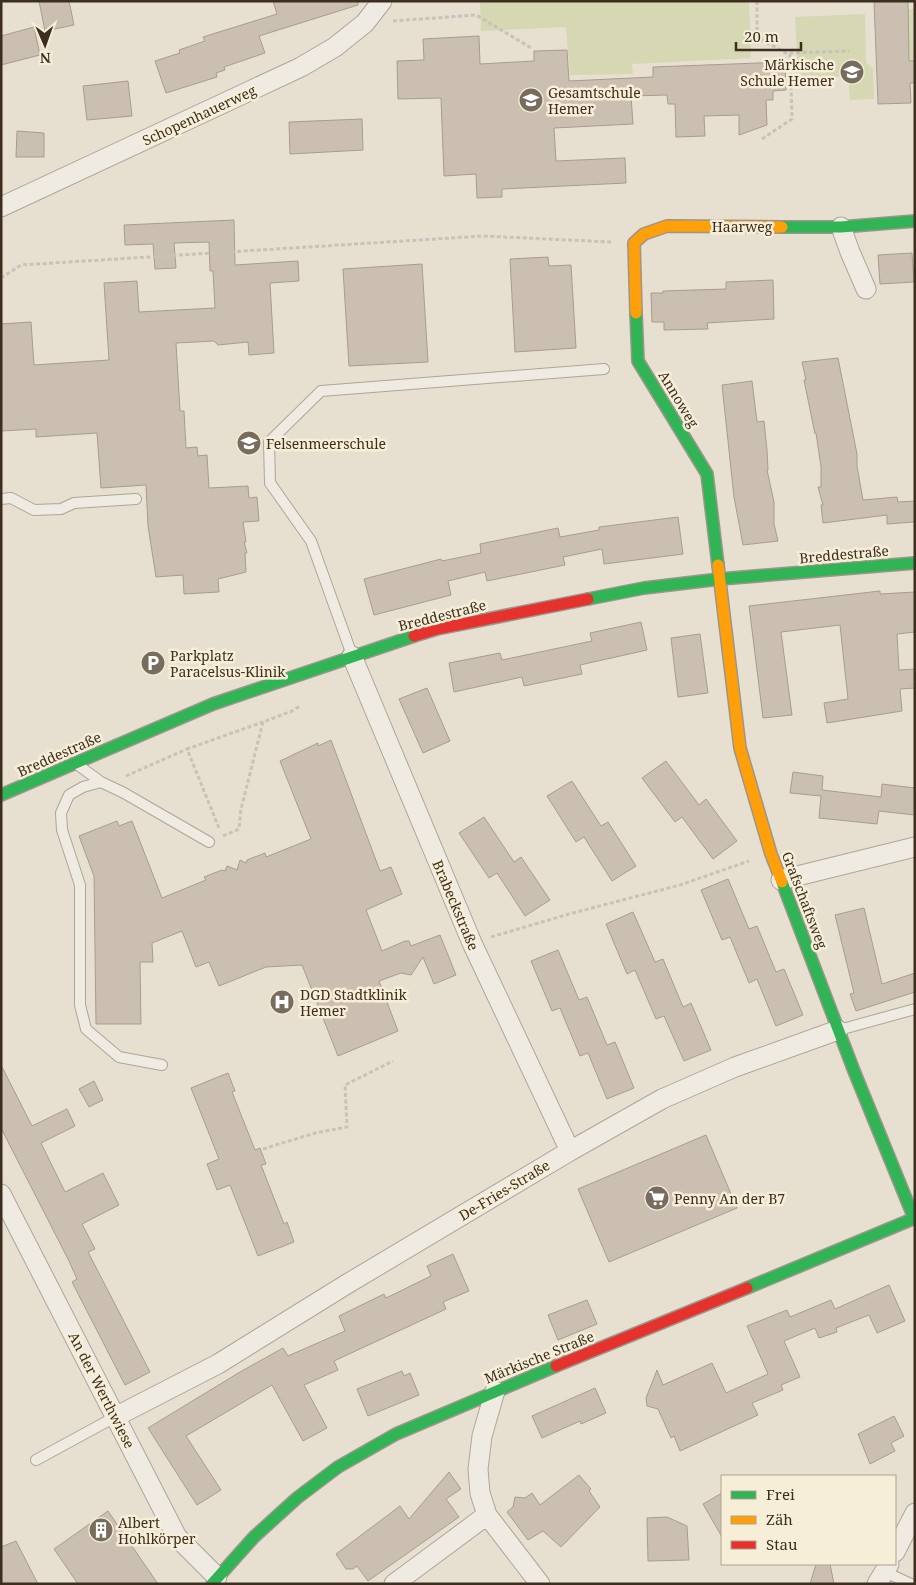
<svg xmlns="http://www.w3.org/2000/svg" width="916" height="1585" viewBox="0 0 916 1585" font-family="'Noto Serif',serif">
<rect width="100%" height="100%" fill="#e7e0d1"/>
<path fill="#d6d7b3" d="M501 1H749L751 58 632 64 633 74 570 75 566 27 481 31 480 2Z
M908 9H915V61H909Z
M865 14 866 62 873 69 874 99 850 100 848 76 798 78 795 17Z"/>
<path fill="#cbbfb2" stroke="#a89c90" d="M39 1H69L74 25 45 31Z
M273 1H358V5L259 36 265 53 224 67 225 70 216 73 217 77 166 93 155 61 180 53 179 50 205 41 203 37 277 14Z
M874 1H908L909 61H915V83H910L911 103 878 104Z
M34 27 40 55 1 65V36Z
M479 36 480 64 534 61V51L567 50 569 81 653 77V67L785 62 786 90 773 91V100H766L767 125 739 135V115L704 116 705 136 676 137 675 104H668L667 95 631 96 633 124 554 128 556 161 625 158 626 183 502 189V197L477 198 476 174 444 176 441 98 398 99 397 61 424 60 423 39Z
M128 81 132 116 87 120 83 86Z
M362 119 363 150 290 154 289 122Z
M17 131 44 133V157H16Z
M234 220 235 265 298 261 299 281 270 283 274 353 249 355 248 342 218 345 214 341 176 343 180 411H184L186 448 197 447 198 456 207 455 209 488 248 486 249 498 257 497 259 521 243 522 246 542H244L247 553H245L246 572 218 579 219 592 184 594 183 575 156 577 148 526 146 485 101 488 97 433 36 437V429L1 431V324L31 322 34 365 109 360 104 283 137 281 139 312 215 308 213 271H210L209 242 174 243 176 268 155 269 153 244 125 245 124 225Z
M912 253 914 282 880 284 878 255Z
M548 257 549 266 571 265 576 348 515 352 510 259Z
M422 264 428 362 349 366 343 269Z
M773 280 774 319 707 323 708 329 664 330V322H652L651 293H663V291L726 289V282Z
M838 358 857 454V466L863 500 897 497 898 502 915 501V522L887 524V515L823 523 821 505H823L818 487H821V467L816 433 815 434 804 380H806L802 362Z
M752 381 757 422 764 421 767 450 768 470H767L774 502V524L778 541 743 545 734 497 722 385Z
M678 517 683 554 604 564 602 549 563 557 565 565 487 581 485 572 448 581 451 595 374 615 364 579 441 559 442 561 481 553 480 544 558 528 560 537 599 530V527Z
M880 591V594L915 592V632L897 634 899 670 915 669V688L900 689 902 711 827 723 824 703 848 699 840 625 781 632 792 715 763 718 749 606Z
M641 622 647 650 580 665 582 674 524 686 522 677 454 692 449 663 500 653 502 660 592 641 590 633Z
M700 634 708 693 678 697 671 638Z
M427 688 450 741 423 753 399 699Z
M331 740 380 871 391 867 402 894 366 910 382 951 405 941H409L411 946 440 935 456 975 434 984 423 957 411 975 401 973 379 981 398 1031 338 1056 302 965 266 967 219 986 209 962 196 967 182 931 152 943 153 962H140L141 1024H96L94 876 79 836 117 821 119 826 132 821 162 898 206 880 204 877 222 870 225 871 227 866 237 870 240 860 246 863 247 860 265 853 266 857 311 839 280 761 318 743V746Z
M666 761 699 805 706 799 737 841 713 859 682 817 675 822 642 778Z
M793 772 823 776 822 790 881 797 882 784 915 788V815L879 811 877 824 819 818 821 796 790 793Z
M572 781 601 826 608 822 636 866 612 881 584 837 576 842 547 796Z
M484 817 514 862 521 857 550 900 525 916 497 873 489 878 459 833Z
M728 879 749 929 757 926 776 972 784 969 803 1015 776 1026 757 979 749 983 730 937 722 940 701 890Z
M864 908 882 984 915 973V992L856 1011 850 994 854 993 835 915Z
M633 912 655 962 663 959 683 1007 691 1003 711 1050 684 1061 664 1016 656 1019 635 970 627 974 606 924Z
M558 950 579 1000 587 997 607 1045 615 1042 634 1088 607 1099 588 1053 580 1056 560 1008 552 1011 531 961Z
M1 1065 32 1126 67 1109 75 1126 41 1143 65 1192 103 1173 119 1205 82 1224 95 1249 88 1252 150 1372 125 1385 72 1282 77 1279 69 1261 1 1128Z
M228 1073 235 1091 232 1092 255 1150 260 1148 266 1164 261 1165 284 1224 287 1222 294 1242 258 1256 230 1185 217 1190 207 1164 219 1159 191 1088Z
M94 1081 103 1100 89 1107 79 1089Z
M706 1135 737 1208 609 1262 578 1189Z
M453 1254 469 1291 443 1302 446 1309 334 1361 338 1370 304 1385 327 1428 303 1441 272 1385 186 1436 221 1490 197 1505 148 1428 240 1372 283 1348 288 1356 345 1331 339 1316 384 1294 386 1298 431 1276 427 1266Z
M889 1285 905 1321 877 1333 869 1315 836 1328 837 1332 819 1338 815 1328 784 1341 800 1377 781 1385 783 1390 752 1403 758 1415 680 1451 674 1436 671 1438 658 1409 647 1406 646 1398 657 1370 663 1385 712 1363 726 1393 768 1374 747 1326 787 1310 790 1317 831 1300 835 1309Z
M587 1300 597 1324 558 1340 548 1315Z
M402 1371 404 1376 410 1373 419 1395 368 1416 357 1389Z
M595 1388 606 1413 581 1424 580 1421 542 1438 532 1416Z
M894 1416 904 1436 891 1443 895 1451 870 1464 858 1434Z
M449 1472 461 1489 446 1499 459 1517 368 1581 357 1566 353 1569H346L336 1554 400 1506 409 1519Z
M579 1475 591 1489 589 1491 600 1507 561 1547 543 1531 528 1540 507 1512 513 1507 515 1497 525 1498 532 1493 540 1505Z
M722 1493V1537L703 1504Z
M108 1511 158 1584H78L54 1549Z
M667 1517 687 1526 689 1560 648 1561 647 1518Z
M16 1541 38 1584H1V1547Z
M816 1564H830L834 1584H810Z"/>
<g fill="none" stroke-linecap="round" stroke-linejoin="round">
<defs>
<path id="lane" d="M1 499 11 498 34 510 61 509 74 503 136 499
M352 655 311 541 270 483 269 442 321 391 604 369
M78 765 101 782
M839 1030 915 1009
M162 1065 119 1057 86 1029 80 1005V885L62 830 61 813 69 795 83 787 101 782 124 793 209 842
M36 1460 115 1417
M885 1572 911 1584"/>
<path id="street" d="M1 207 301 67 335 47 365 23 382 1
M841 227 850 252 866 289
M352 656 472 943 570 1151
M781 880 915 847
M1 1194 177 1537 217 1577
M495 1391 482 1436 478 1469 480 1493 487 1515 540 1584
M115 1417 218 1364 347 1284 570 1151 662 1099 735 1067 838 1030
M895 1552 915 1513
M394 1584 487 1515
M877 1584 889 1564"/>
<path id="fast" d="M782 227H841L915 221
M636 313 638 361 707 474 718 565
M588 599 644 588 720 579 915 563
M1 795 213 704 414 636
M782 882 854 1071 914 1218
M747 1288 915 1218
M212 1584 254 1537 297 1498 338 1467 396 1434 556 1366"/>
<path id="slow" d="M636 313 634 243 644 234 667 226 782 227
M718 565 740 748 771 854 782 882"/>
<path id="jam" d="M414 636 437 629 588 599
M556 1366 747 1288"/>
</defs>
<use href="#lane" stroke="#ada599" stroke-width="12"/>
<use href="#street" stroke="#ada599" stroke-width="21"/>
<use href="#fast" stroke="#9c958a" stroke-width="14"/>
<use href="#slow" stroke="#9c958a" stroke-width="14"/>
<use href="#jam" stroke="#9c958a" stroke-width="14"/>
<path stroke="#c8c2b9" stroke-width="3" stroke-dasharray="4 2.5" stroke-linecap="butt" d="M757 1V30L760 39 786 53 849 51
M393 21 476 15 533 49
M762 139 792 119 790 52
M1 278 21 265 483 236 611 242
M126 776 187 749
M219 828 187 749 263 722
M223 836 239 829 241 809 263 722 292 711 300 706
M491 937 569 914 680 885 749 861
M263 1149 315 1133 347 1127 345 1085 393 1061"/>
<use href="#lane" stroke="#efebe3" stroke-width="10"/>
<use href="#street" stroke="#efebe3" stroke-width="19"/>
<use href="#fast" stroke="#30b455" stroke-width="11"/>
<use href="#slow" stroke="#ff9f0a" stroke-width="11"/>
<use href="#jam" stroke="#e5322d" stroke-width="11"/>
</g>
<defs>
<symbol id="school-disc" viewBox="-11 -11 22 22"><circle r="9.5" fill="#786c5e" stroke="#f7eed8"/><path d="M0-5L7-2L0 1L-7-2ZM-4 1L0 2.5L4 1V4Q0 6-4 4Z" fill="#fff"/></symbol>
<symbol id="parking-disc" viewBox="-11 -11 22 22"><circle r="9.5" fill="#786c5e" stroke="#f7eed8"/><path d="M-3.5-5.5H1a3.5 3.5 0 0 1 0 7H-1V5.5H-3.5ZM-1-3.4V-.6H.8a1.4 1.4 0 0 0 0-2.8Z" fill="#fff"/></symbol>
<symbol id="hospital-disc" viewBox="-11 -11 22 22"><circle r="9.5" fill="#786c5e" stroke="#f7eed8"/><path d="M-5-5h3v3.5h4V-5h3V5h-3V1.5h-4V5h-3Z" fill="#fff"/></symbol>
<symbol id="supermarket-disc" viewBox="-11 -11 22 22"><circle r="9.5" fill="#786c5e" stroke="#f7eed8"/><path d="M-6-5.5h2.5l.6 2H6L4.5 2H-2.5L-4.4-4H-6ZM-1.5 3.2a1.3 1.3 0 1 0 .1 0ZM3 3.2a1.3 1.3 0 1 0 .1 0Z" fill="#fff"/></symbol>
<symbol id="building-disc" viewBox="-11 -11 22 22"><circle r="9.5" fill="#786c5e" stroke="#f7eed8"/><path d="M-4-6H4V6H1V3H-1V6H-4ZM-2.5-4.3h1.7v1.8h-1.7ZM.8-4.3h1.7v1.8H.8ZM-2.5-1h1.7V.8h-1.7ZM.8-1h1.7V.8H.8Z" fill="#fff"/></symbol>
</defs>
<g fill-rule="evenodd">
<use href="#school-disc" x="838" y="58" width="28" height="28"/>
<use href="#school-disc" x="517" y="86" width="28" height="28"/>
<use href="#school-disc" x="235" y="429" width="28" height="28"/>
<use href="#parking-disc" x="139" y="649" width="28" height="28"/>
<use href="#hospital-disc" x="268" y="988" width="28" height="28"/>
<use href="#supermarket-disc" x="643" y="1184" width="28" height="28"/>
<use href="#building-disc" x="87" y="1516" width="28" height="28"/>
</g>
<g text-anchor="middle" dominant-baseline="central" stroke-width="5" stroke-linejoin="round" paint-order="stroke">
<g font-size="14" fill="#3d2e20" stroke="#f7eed8" text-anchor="start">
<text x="834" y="64" text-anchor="end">Märkische<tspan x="834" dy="16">Schule Hemer</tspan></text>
<text x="548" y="92">Gesamtschule<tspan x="548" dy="16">Hemer</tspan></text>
<text x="266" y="443">Felsenmeerschule</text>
<text x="170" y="655">Parkplatz<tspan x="170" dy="16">Paracelsus-Klinik</tspan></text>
<text x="300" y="994">DGD Stadtklinik<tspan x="300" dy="16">Hemer</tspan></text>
<text x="674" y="1198">Penny An der B7</text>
<text x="118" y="1522">Albert<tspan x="118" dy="16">Hohlkörper</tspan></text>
</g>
<g font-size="14" fill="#3d2e20" stroke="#f7eed8">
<text transform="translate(199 115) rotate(-25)">Schopenhauerweg</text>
<text x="742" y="226">Haarweg</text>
<text transform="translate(679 399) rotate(59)">Annoweg</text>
<text transform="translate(844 554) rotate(-5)">Breddestraße</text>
<text transform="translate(442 615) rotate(-14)">Breddestraße</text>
<text transform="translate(59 754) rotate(-24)">Breddestraße</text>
<text transform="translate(805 900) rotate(69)">Grafschaftsweg</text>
<text transform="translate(456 905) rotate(67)">Brabeckstraße</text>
<text transform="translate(504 1190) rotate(-31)">De-Fries-Straße</text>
<text transform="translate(539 1357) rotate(-22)">Märkische Straße</text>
<text transform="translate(102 1390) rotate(63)">An der Werthwiese</text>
</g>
</g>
<rect width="916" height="1585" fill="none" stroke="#3d2e20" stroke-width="5"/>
<rect x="721" y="1475" width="175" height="90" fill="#f7eed8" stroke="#ada18e"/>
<rect x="731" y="1491" width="25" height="8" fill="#30b455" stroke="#ada18e"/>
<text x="766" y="1500" font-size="15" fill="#3d2e20">Frei</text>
<rect x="731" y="1516" width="25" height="8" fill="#ff9f0a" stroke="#ada18e"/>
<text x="766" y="1525" font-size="15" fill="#3d2e20">Zäh</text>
<rect x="731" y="1541" width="25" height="8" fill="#e5322d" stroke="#ada18e"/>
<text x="766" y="1550" font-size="15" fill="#3d2e20">Stau</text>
<g transform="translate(45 45) rotate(178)" stroke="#f7eed8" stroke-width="4" paint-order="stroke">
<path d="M0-4L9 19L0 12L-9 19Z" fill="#3d2e20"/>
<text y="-8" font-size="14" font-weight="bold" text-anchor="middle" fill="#3d2e20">N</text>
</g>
<path d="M736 42v8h65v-8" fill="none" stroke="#3d2e20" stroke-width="2.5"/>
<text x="744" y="42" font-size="15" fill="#3d2e20" stroke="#f7eed8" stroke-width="4" paint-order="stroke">20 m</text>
</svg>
